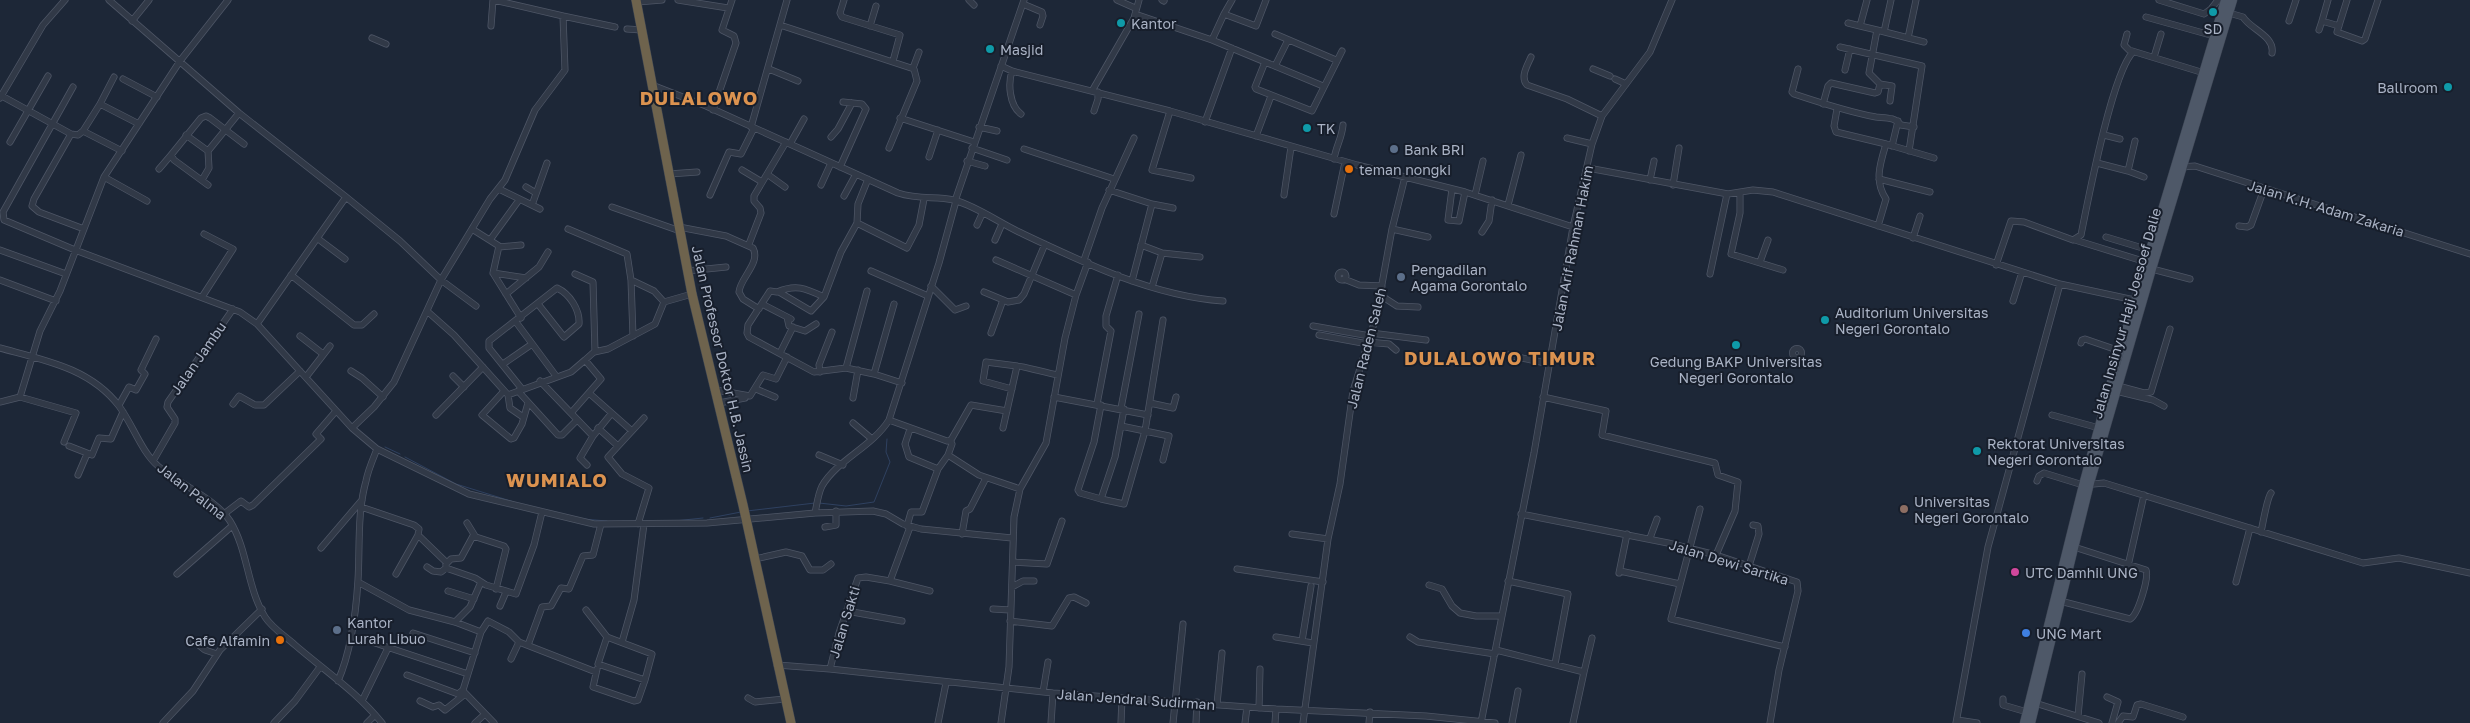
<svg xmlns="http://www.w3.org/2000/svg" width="2470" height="723" viewBox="0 0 2470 723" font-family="'Golos Text',sans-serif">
<rect width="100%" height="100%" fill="#1d2737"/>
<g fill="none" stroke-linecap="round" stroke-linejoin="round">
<path stroke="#2f4160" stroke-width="1" d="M385 447 400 454
M405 457 456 484 514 502
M819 503 846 506 874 502 890 462 886 452 887 439
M747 511 815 503
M710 518 741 512
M583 519 607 521
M674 521 703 518"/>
<defs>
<path id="minor" d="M109 0 239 113 346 197 400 241 441 280 476 306
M678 0 728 8
M844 0 840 13 842 17 900 35 893 61
M969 0 974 5
M1117 0 1135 8
M1162 0 1164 1
M1867 0 1860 26 1877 30 1869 73 1880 84 1892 86 1890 101
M2159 0 2204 14 2211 9 2218 0
M2328 0 2322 21 2339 26
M2347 0 2337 32 2362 41 2365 39 2378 0
M637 2 662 0
M1023 4 1042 12 1043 16 1040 25
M2229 13 2243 17C2250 29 2275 36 2272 53
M1135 14 1212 40 1323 86
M1224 14 1232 0
M563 16 615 27
M2146 17 2214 36
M132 21 149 0
M2289 21 2296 0
M1848 23 1860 26
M780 25 914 69 917 81 889 148
M491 26 493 0
M870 26 876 6
M627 29 642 30
M1877 30 1924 42
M2319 30 2322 21
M1884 32 1891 0
M1275 34 1336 60
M2127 34 2124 45 2129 50 2204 73
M372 38 386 44
M1908 38 1916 0
M1212 40 1224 14 1256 26 1266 0
M1840 47 1922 66 1909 151
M1531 57C1527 66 1520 77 1527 85L1567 99 1602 116
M2154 57 2161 34
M1265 62 1255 87 1256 89 1312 111 1342 51
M1001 66 1012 71 1170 111 1357 165 1465 192 1573 227
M1275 66 1288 40
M913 68 919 52
M769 69 798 81
M1593 69 1610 76
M1798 69 1792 92 1794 94C1821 103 1848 112 1876 117 1886 118 1895 117 1901 125L1914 127
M1845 70 1850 49
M1012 71C1008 83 1009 105 1021 114
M123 79 157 97
M1615 79 1626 84
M652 85 706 106 898 193C919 200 935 196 954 200 976 206 998 222 1019 232 1082 262 1152 296 1223 301
M73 87 3 212 4 220 75 250 240 312 257 324 352 428
M1092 91 1134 18 1139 0
M0 95 71 134 78 135 83 131
M0 98 43 25 65 0
M100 104 114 77
M1823 104 1828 86 1831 83 1875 93 1878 92 1880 84
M1837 109 1834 126 1836 132 1886 144
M713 110 736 43 734 36 722 30 732 0
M1094 111 1098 99V92
M1170 111 1152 170 1191 178
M900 118 974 142
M1205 122 1232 48
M751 127 787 0
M979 127 997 131
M83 131 100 104 139 124
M83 131 122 151
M71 134 34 199 32 206 39 212 84 229
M186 135 208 151 209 168 202 180
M2104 135 2120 139
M1256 136 1271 96
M831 137 838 129 852 103
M1567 138 1592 144
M10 142 48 76
M790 144 804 119
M1892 146 1898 121
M972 148 1007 160
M1024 149 1114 179
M208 151 239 113
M929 157 938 130
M1334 159C1336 146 1342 138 1343 125
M967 161 985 166
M2097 163 2128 171 2135 141
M840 167 866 109 862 104 843 102
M2181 167 2195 166 2470 254
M1588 168 1728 194 1753 190 1773 192 2060 284 2139 301
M159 169 171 155
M742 170 762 182
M2128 171 2144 177
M669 174 697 172
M767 174 785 187
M104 177 147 201
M1879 179 1930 192
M1650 180 1654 161
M208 185 174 160 171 155 201 118 206 116 210 118 244 144
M821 185 831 163
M1673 185 1679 148
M526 187 536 193
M499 189 540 209
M1452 189 1448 220 1459 221 1465 192
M1109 190 1152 204 1173 208
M1740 194V213L1731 254 1783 270
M710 195 729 152 741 154 754 128
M1284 195 1291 147
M1475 195 1483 161
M844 196 856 174
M955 201 1024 0
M532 205 547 163
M1508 205 1521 155
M612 207 680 231
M1334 214 1345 162
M857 223 907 248 919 225 924 199
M977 225 982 214
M1878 226 1886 199C1874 181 1880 164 1886 144L1934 158
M2239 226 2247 227 2251 225 2264 189
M679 227 726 236 753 248C761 263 740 278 739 292L743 299 759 309
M472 229 499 246 493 273 521 318
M568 229 627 254 631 280
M1392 229 1428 237
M1482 232 1489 221 1492 200
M2106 237 2149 250
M317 238 345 259
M1913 238 1920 216
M490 240 519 200
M995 240 1002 224
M2075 240 2146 262
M749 244 761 213 760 208 754 201V196L786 142
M1141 245 1162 253 1152 287
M499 247 521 245
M0 250 66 274
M1162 253 1200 257
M996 260 1076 295
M1084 260 1102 208 1134 138
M1760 262 1768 240
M1996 265 2011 221 2024 222 2073 240 2081 235C2088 200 2112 73 2133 52
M2152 269 2190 279
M687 271 726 267
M871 271 928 296
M1338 276a4 4 0 1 1 8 0a4 4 0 1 1-8 0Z
M493 273 526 278
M575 274 593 282 595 352
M1710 274 1727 194
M291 275 354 325H362L374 314
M1344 279 1359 285 1382 286
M0 280 56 301
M1132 281 1152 204
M931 286 955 310 966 306
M779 292 811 311 824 297 841 252 857 223 858 204 868 179
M984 292 1008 302 1019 300 1024 294 1045 244
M506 294 539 267 548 252
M1380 295 1397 306 1418 307
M202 297 233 249 204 234
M824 297C805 288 796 284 777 292L770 291 748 325 747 333 749 337 814 372 846 368 874 374
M2013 301 2022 272
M762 304 791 319
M894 304 874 374 902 383
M427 311 454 335 508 395 510 408 523 417
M787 317 789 326 805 331 816 324
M516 322 556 376
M257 324 346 197
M1313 326 1370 336
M991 333 1003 300
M1371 333 1426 340
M1319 335 1368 344
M300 336 323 354
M633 336 631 280 654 291 664 302
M1368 342 1389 344 1396 350
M2081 343 2082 340 2085 339 2120 351
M0 348C44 360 90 368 119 406 133 425 141 451 158 466 179 484 216 499 230 521 248 550 247 588 265 617 272 628 285 636 295 645 324 670 358 693 382 723
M1792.5 353a4.5 4.5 0 1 1 9 0a4.5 4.5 0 1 1-9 0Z
M780 353 793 327
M1508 355 1550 364
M585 360 594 352 608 349 655 324 664 302 692 294
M503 364 532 344
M1017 366C1019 365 1050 374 1058 375
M846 368 867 291
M351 371 362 378 383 397
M820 372 819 365 832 332
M453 376 464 387
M306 377 330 346
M540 381 593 436 580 458 587 465
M2118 386 2144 393 2151 392 2170 329
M522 389 489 348V341L557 288C570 294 580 310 579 324L564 337 538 304
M756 389 775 397
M716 390 750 396 763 375 776 379 787 357
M504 391 482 415 511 439 514 438 522 424 528 403
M518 391 558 435H562L577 420
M2116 391 2153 400 2164 406
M589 393 632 431 608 457 622 474 649 488 638 524
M508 395 571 372 585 360 601 379 571 413
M1054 397 1148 415
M1543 397 1606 411 1602 435 1715 463 1718 475 1738 482 1735 511 1716 555
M853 398 858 370
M0 402 20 397
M719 403 745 398
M1150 403 1173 408 1176 397
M233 404 239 396 255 405H264L300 371
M1097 404 1111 331 1106 326V316L1118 275
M119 405 129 387 136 390 145 374 141 370 156 339
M1101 405 1094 442 1078 490 1080 493 1101 499 1115 457 1124 409
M1121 408 1139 314
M436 415 483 367
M2052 415 2099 428
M889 420 947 441 951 440 971 405 1007 411
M853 423 872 439
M1121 426 1169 436 1163 460
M598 428 618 446
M1003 428 1017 366 986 362 983 381 1012 389
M910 429 905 444 909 457 938 469
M632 431 644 418
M593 436 611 414
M950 440 952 444 948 455 979 475 1020 489
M64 442 76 413 20 397 40 331 60 291 104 177 180 61 228 0
M69 446 92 455 99 438 111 439 123 412
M377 449 469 494 594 524 707 523 815 513 873 511 886 514 903 524 921 529 1012 538
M819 455 843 465
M153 461 175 423V419L167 407 168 402 233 309
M78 475 87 454
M2037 481 2039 476 2044 473 2083 485 2104 483 2363 563 2399 558 2470 573
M1101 499 1124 504 1145 431 1163 320
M361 507 414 525 419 529 418 535 396 574
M1700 509 1671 619 1785 647
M815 513C817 504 818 494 822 486 837 460 872 447 889 420L939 263 956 201
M224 514 241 501 249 507 253 505 321 439 316 434 336 411
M1521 514 1668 543 1716 555 1797 582 1798 591 1779 670 1770 723
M467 523 475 536
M907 526 911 512H922L938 469 948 455
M825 527 836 525V511
M2261 532C2263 523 2267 498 2271 493
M962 534 966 511 970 509 986 478
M1292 534 1328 539
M418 535 446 562V566
M1650 538 1657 519
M321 548 362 500
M755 559 786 552 802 556 810 570H823L831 564
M1013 562 1047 564 1062 521
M446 564 451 559 461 558 473 536 504 546 506 549 496 589
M1749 566 1759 534 1758 526 1753 525
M2128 566 2144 495
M427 567 433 571 441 572 446 568 475 578 486 585 516 594 534 545 542 512
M1237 569 1323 582
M1620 571 1680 584
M1619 573 1627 534
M177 574 232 526
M890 581 930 591
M1508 581 1568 594 1555 664
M358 582 409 610 455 622 481 632
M2236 582 2250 528
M1429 585 1442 589 1452 606 1460 613 1476 616H1502
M1012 587 1023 581H1034
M448 591 474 599
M2060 601 2130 619C2138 615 2149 578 2146 570L2074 547
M500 606 506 592
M993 609 1010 610
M586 610 607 637
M847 611 902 621
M1010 621 1052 626 1069 598 1074 597 1086 603
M455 622 470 607 481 582
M413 633 475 653
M607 637 652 654 645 680 598 664Z
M1276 637 1313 643
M1410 637 1418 642 1495 654
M190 638 205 650 217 654
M369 641 468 674
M1302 641 1311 586
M622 642 634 600 644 524
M528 645 542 607 551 606 561 588 569 589 583 556 593 555 601 524
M1496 650 1584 672 1573 723
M511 659 519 642
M777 665 830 669 1053 693 1276 709 1426 716 1495 723
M597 669 593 687 634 701 638 700 645 680
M830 669 839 633 858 578 866 577 890 581 910 527
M1584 672 1592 638
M407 675 458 694 463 690
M338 681C351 651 356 613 358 580 360 548 357 513 366 481 368 470 373 459 377 449L352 428 374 407 394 382 441 280 490 199 505 180 535 110 565 70 563 16 494 0
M463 690 481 632 488 621 509 632 519 642 596 672
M464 692 494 723
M1043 692 1048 662
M2107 697 2118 702 2112 723
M748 698 755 702 785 699
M2003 699V705L2027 712
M362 701 388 648
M420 701 433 707 439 705 445 710 465 694
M2035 703 2099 723
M1217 704 1222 653
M1259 708 1260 669
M2078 716 2082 674
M1957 720 1977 723
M163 723 193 691 220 650 262 609
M274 723 295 701 320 667
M367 723 375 715
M475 723 485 714
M938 723 946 683
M1001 723 1009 667 1014 517 1020 489 1046 443 1065 338 1076 295 1088 262
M1051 723 1053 693
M1121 723 1122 698
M1173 723 1183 624
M1196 723 1197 702
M1245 723 1247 707
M1275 723 1276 709
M1303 723 1328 539 1340 484 1353 391 1376 317 1392 229 1405 177
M1369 723 1370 712
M1481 723 1534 453 1573 227 1592 144 1602 116 1650 52 1672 0
M1512 723 1518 691
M1956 723 1988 547 2060 284
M2118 723 2123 716 2133 717 2137 705 2141 704 2183 717"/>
<path id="major" d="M2024 723 2083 485 2117 360 2225 0
M2031 723 2090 483 2152 269 2233 0"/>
<path id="highway" d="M636 0 692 294 743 505 791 723"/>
</defs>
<use href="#minor" stroke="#4e5666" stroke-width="7"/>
<use href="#major" stroke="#3a4251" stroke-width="9"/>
<use href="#highway" stroke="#3b4351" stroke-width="10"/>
<use href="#minor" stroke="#313947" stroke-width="5.5"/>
<use href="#major" stroke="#4e5868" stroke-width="8"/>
<use href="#highway" stroke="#6e634d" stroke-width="9"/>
</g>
<g fill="#0f9aa8" stroke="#171e2b" stroke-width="2">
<circle cx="2213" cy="12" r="5"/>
<circle cx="1121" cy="23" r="5"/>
<circle cx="990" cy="49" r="5"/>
<circle cx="2448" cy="87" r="5"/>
<circle cx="1307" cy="128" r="5"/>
<circle cx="1825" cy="320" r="5"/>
<circle cx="1736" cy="345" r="5"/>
<circle cx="1977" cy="451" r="5"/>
</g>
<g fill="#5c6f8a" stroke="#171e2b" stroke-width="2">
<circle cx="1394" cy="149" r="5"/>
<circle cx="1401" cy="277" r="5"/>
<circle cx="337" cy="630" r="5"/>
</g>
<g fill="#e8710a" stroke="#171e2b" stroke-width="2">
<circle cx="1349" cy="169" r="5"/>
<circle cx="280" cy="640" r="5"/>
</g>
<circle fill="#8d6e63" stroke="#171e2b" stroke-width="2" cx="1904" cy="509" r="5"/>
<circle fill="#d1479c" stroke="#171e2b" stroke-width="2" cx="2015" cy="572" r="5"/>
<circle fill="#3f7fe0" stroke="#171e2b" stroke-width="2" cx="2026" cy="633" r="5"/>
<g text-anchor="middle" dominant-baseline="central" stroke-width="4" stroke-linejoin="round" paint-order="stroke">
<g font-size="14" fill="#aab3c5" stroke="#171e2b" text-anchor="start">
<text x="1131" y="23">Kantor</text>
<text x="2213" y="28" text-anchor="middle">SD</text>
<text x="1000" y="49">Masjid</text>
<text x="2438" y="87" text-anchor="end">Ballroom</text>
<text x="1317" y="128">TK</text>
<text x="1404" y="149">Bank BRI</text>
<text x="1359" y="169">teman nongki</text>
<text x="1411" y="269">Pengadilan<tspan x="1411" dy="16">Agama Gorontalo</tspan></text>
<text x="1835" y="312">Auditorium Universitas<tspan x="1835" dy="16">Negeri Gorontalo</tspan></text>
<text x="1736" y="361" text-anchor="middle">Gedung BAKP Universitas<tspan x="1736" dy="16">Negeri Gorontalo</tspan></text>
<text x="1987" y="443">Rektorat Universitas<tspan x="1987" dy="16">Negeri Gorontalo</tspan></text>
<text x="1914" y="501">Universitas<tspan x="1914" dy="16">Negeri Gorontalo</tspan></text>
<text x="2025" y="572">UTC Damhil UNG</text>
<text x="347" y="622">Kantor<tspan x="347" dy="16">Lurah Libuo</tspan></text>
<text x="2036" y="633">UNG Mart</text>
<text x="270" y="640" text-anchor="end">Cafe Alfamin</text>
</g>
<g font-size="14" fill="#aab3c5" stroke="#171e2b">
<text transform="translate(2326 208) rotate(17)">Jalan K.H. Adam Zakaria</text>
<text transform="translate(1572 248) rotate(-79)">Jalan Arif Rahman Hakim</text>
<text transform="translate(2126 313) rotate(-74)">Jalan Insinyur Haji Joesoef Dalie</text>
<text transform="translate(1366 348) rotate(-76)">Jalan Raden Saleh</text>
<text transform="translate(198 358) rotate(-55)">Jalan Jambu</text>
<text transform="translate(723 359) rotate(77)">Jalan Professor Doktor H.B. Jassin</text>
<text transform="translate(192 491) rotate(38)">Jalan Palma</text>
<text transform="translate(1729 562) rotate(17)">Jalan Dewi Sartika</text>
<text transform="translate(844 622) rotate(-73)">Jalan Sakti</text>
<text transform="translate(1136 699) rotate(4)">Jalan Jendral Sudirman</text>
</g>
<g font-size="19" font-weight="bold" letter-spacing="1" fill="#db924f" stroke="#171e2b">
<text x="699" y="97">DULALOWO</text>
<text x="1500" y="357">DULALOWO TIMUR</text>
<text x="557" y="479">WUMIALO</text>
</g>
</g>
</svg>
